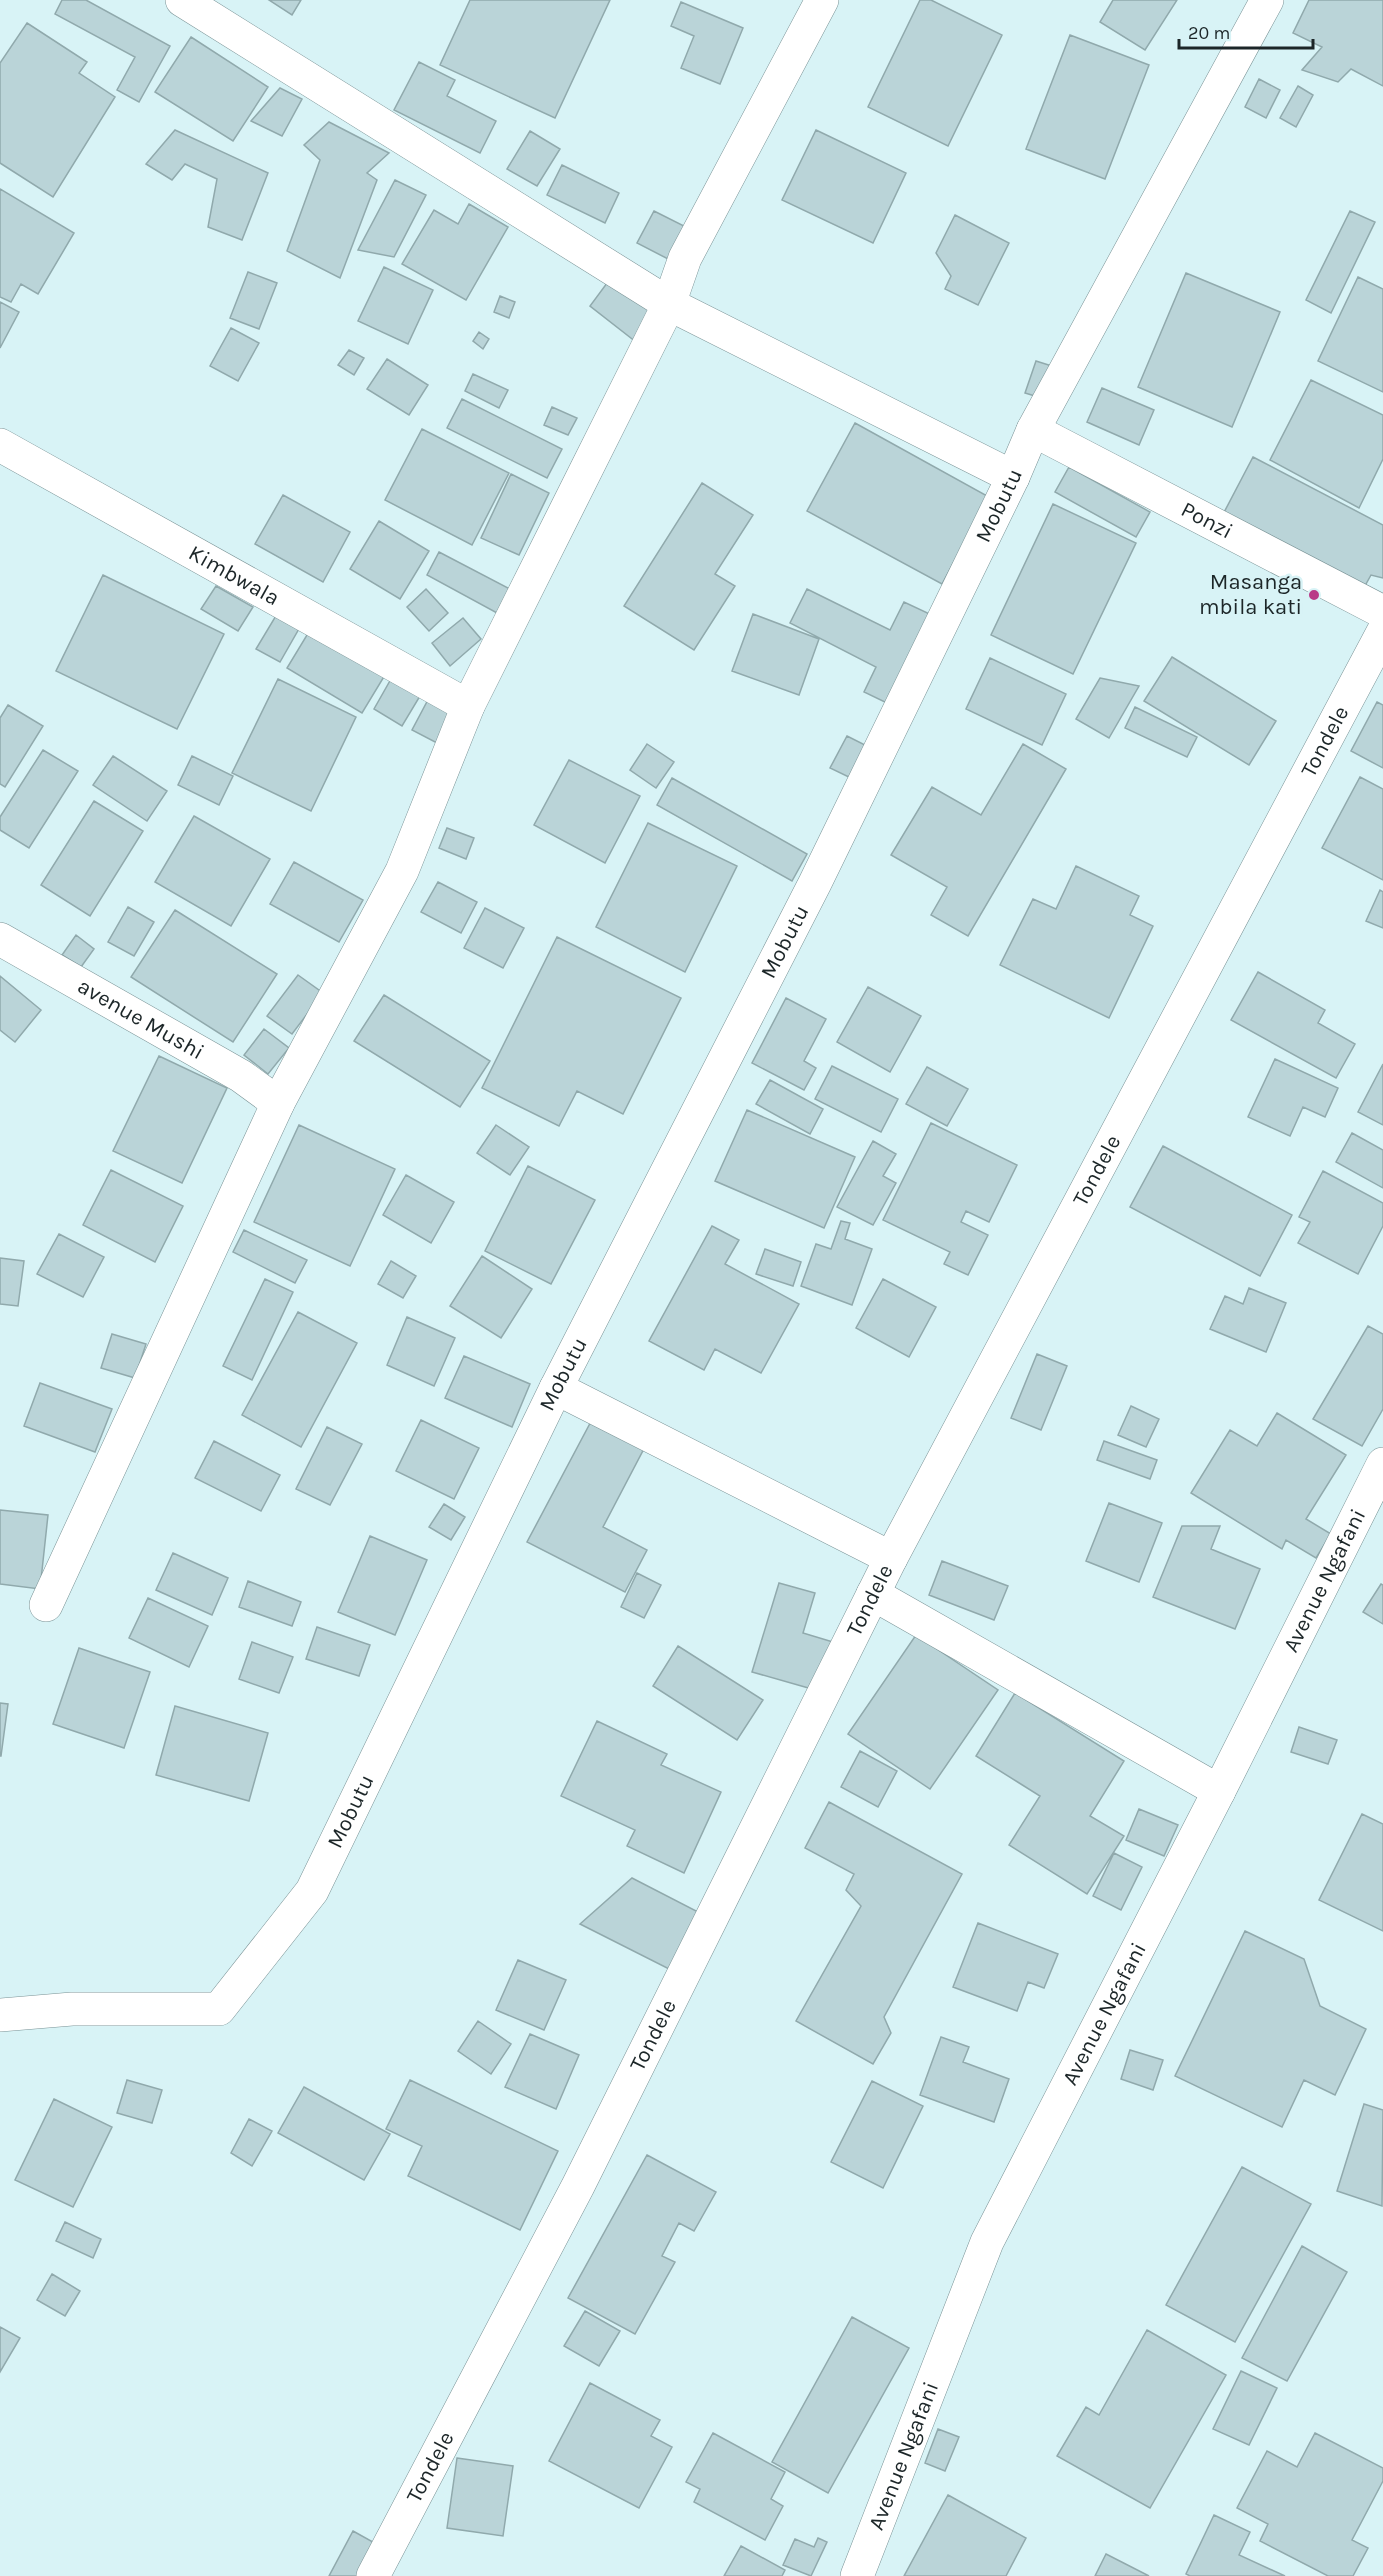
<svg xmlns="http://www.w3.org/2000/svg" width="1383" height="2576" viewBox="0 0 1383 2576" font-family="Karla,sans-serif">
<rect width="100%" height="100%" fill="#d8f3f6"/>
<path fill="#bad4d8" stroke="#90a9ac" stroke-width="1.5" d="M62 0H86L170 46 139 102 117 90 135 57 55 14Z
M269 0H301L292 15Z
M470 0H610L555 118 440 65Z
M920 0H931L1002 35 948 146 868 107Z
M1113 0H1177L1145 50 1100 22Z
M1309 0H1383V86L1351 69 1338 82 1302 70 1322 47 1293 33Z
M681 2 743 28 720 84 681 68 694 36 671 26Z
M27 23 87 62 79 73 115 97 53 197 0 163V63Z
M1070 35 1149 65 1105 179 1026 149Z
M191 37 268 87 233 141 155 92Z
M419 62 455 80 447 96 496 121 480 153 394 110Z
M1259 79 1280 90 1266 118 1245 107Z
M1298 86 1313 95 1296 127 1280 118Z
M280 88 302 99 282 136 251 121Z
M329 122 389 153 367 173 377 180 340 278 287 251 320 160 304 145Z
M175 130 268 173 242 240 208 227 217 179 185 164 172 180 146 164Z
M816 130 906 173 873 243 782 200Z
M530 131 560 149 537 186 507 169Z
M562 165 619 193 605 223 547 195Z
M395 180 426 195 394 257 358 250Z
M0 189 74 233 38 294 21 284 11 302 0 297Z
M469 204 508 227 466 300 402 264 434 210 458 224Z
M654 211 688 228 672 261 637 243Z
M1350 211 1375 222 1331 313 1306 300Z
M955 215 1009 243 978 305 945 289 951 276 936 253Z
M384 267 433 290 408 344 358 321Z
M248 272 277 283 259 329 230 318Z
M1186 273 1280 312 1232 427 1138 387Z
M1358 277 1383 289V392L1318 361Z
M610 279 657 316 636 342 590 306Z
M500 296 515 302 509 318 494 312Z
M0 302 19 312 0 348Z
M231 328 259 343 238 381 210 366Z
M479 332 489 339 483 349 473 341Z
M349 350 364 358 354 375 338 365Z
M387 359 428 385 409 415 367 389Z
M1036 361 1055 367 1045 399 1025 393Z
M473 374 508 390 499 408 465 391Z
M1311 380 1383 415V459L1359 508 1270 460Z
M1102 388 1154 410 1139 445 1087 422Z
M462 399 562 449 547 478 447 428Z
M552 407 577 418 568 435 544 425Z
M855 423 989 497 942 584 807 511Z
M422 429 509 473 472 545 385 500Z
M1253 457 1383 525V578L1371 575 1361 593 1220 520Z
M1069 467 1150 512 1136 537 1055 492Z
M511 474 549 493 519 555 481 538Z
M702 483 753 515 715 574 735 586 694 650 624 606Z
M283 495 350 532 323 582 255 544Z
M1053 504 1136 543 1073 674 991 635Z
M379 521 429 551 400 599 350 569Z
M439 552 510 589 497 613 427 575Z
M103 575 224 634 177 729 56 671Z
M216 586 253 607 238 631 201 609Z
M426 589 448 613 429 631 407 607Z
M807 589 890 630 904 602 934 616 889 704 864 692 876 667 790 623Z
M277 614 300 627 280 662 256 649Z
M753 614 819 639 799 695 732 671Z
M463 618 481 639 450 666 432 643Z
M310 630 385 675 362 713 287 668Z
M1172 657 1276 721 1249 765 1144 701Z
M990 658 1066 694 1042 745 966 709Z
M1100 678 1139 686 1109 738 1076 719Z
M278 679 356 717 311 811 232 773Z
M391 679 420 696 402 726 374 709Z
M430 696 455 710 437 743 412 730Z
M1377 702 1383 705V768L1351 751Z
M8 705 43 726 5 787 0 784V718Z
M1135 707 1197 737 1187 757 1125 728Z
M847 736 871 748 855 780 830 768Z
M647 744 674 762 656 788 630 770Z
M1023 744 1066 769 968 936 931 915 947 887 891 855 932 787 981 815Z
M43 750 78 771 29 848 0 830V817Z
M113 756 167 791 147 821 93 785Z
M192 756 233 776 219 805 178 785Z
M569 760 640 796 605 863 534 825Z
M1360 777 1383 789V880L1322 848Z
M672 778 807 854 792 881 657 805Z
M94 801 143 831 90 916 41 885Z
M194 816 270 859 231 926 155 882Z
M648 823 737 866 685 972 596 927Z
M447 828 474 838 466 859 439 848Z
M294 862 363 900 339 942 270 904Z
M1076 866 1139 896 1130 915 1153 926 1109 1018 1000 965 1033 899 1056 909Z
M438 882 477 902 461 933 421 912Z
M1380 890 1383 892V928L1366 921Z
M128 907 154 922 134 956 108 942Z
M485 908 524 928 503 968 464 948Z
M175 910 277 974 233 1042 131 977Z
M76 935 94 949 81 967 62 955Z
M557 937 681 998 623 1114 577 1091 559 1126 482 1088Z
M1258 972 1325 1010 1318 1023 1355 1044 1336 1078 1231 1020Z
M298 975 323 993 292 1034 267 1016Z
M0 976 41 1010 15 1042 0 1030Z
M868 987 921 1016 890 1072 837 1042Z
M384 995 490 1061 460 1107 354 1041Z
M786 998 826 1019 804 1061 816 1068 804 1090 752 1063Z
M264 1029 289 1048 268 1074 244 1055Z
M159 1056 227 1088 182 1183 113 1151Z
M1275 1059 1338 1088 1325 1117 1303 1107 1290 1136 1248 1117Z
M1383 1064V1125L1358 1112Z
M832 1066 898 1099 881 1132 815 1099Z
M927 1067 968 1089 947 1126 906 1104Z
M770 1080 823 1109 810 1134 756 1104Z
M747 1110 855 1157 824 1228 715 1181Z
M931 1123 1017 1165 989 1222 966 1211 961 1222 988 1235 968 1275 944 1264 950 1252 883 1220Z
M299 1125 395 1169 350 1266 254 1222Z
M496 1125 529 1147 510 1175 477 1153Z
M1352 1133 1383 1150V1188L1336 1162Z
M873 1141 896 1154 883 1176 896 1183 873 1225 837 1207Z
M1163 1146 1292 1215 1260 1276 1130 1207Z
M528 1166 595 1200 551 1284 485 1251Z
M111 1170 183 1206 155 1262 83 1225Z
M1323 1171 1383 1203V1226L1358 1274 1298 1243 1310 1222 1299 1217Z
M406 1175 454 1202 431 1243 383 1215Z
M841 1221 850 1223 845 1239 872 1249 852 1305 801 1286 816 1244 831 1249Z
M712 1226 739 1240 725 1264 799 1304 761 1373 715 1349 704 1370 649 1341Z
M244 1230 307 1260 295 1283 233 1252Z
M59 1234 104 1257 83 1297 37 1274Z
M765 1249 801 1262 793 1286 756 1274Z
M482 1256 532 1289 501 1338 450 1306Z
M0 1258 24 1261 18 1306 0 1304Z
M391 1261 416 1276 403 1298 378 1284Z
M265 1279 293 1292 252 1380 223 1366Z
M883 1279 936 1307 909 1357 856 1328Z
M1249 1288 1286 1303 1266 1352 1210 1329 1225 1296 1243 1304Z
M298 1312 357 1343 301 1447 242 1415Z
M407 1317 455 1338 434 1386 387 1365Z
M1368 1326 1383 1334V1409L1362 1446 1313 1419Z
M112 1334 146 1344 135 1378 101 1368Z
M1037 1354 1067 1366 1041 1430 1011 1418Z
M464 1356 530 1384 512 1427 445 1398Z
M40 1383 112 1409 95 1452 24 1426Z
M1131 1406 1159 1419 1146 1447 1118 1435Z
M1277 1413 1346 1455 1306 1519 1331 1534 1316 1558 1286 1540 1282 1549 1191 1493 1230 1430 1257 1446Z
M595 1414 648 1441 603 1527 647 1550 625 1592 527 1542Z
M421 1420 479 1448 454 1499 396 1471Z
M327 1427 362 1444 330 1505 296 1489Z
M214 1441 280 1475 261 1511 195 1478Z
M1104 1441 1157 1460 1150 1479 1097 1460Z
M1109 1503 1162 1523 1139 1582 1086 1561Z
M444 1504 465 1517 451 1540 429 1527Z
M0 1510 48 1515 40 1589 0 1584Z
M1182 1526H1220L1211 1549 1260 1569 1235 1629 1153 1597Z
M370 1536 427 1560 395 1635 338 1612Z
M173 1553 228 1578 212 1615 156 1590Z
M942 1561 1008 1586 994 1620 929 1595Z
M637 1573 661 1585 644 1618 621 1607Z
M248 1581 301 1602 292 1626 239 1607Z
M779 1583 815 1593 803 1633 833 1642 819 1691 752 1672Z
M1381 1584 1383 1585V1624L1363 1612Z
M148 1598 208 1626 189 1667 129 1638Z
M317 1627 370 1645 359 1676 306 1659Z
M916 1635 998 1690 930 1789 848 1734Z
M252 1642 293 1657 279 1693 239 1679Z
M678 1646 763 1700 737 1740 653 1686Z
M79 1648 150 1672 124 1748 53 1724Z
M1015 1693 1124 1761 1090 1816 1124 1836 1087 1894 1009 1845 1040 1796 976 1756Z
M0 1703 8 1704 1 1756H0Z
M175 1706 268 1733 249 1801 156 1775Z
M597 1721 667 1754 661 1765 721 1792 684 1873 627 1846 635 1830 561 1796Z
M1299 1727 1337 1740 1328 1764 1291 1752Z
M860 1751 897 1771 878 1807 841 1787Z
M829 1802 962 1874 884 2017 891 2033 873 2064 796 2021 861 1906 846 1890 854 1874 805 1848Z
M1139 1809 1178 1825 1164 1856 1126 1840Z
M1362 1814 1383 1824V1931L1319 1900Z
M1114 1853 1142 1867 1121 1910 1093 1896Z
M632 1878 704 1915 675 1972 580 1924Z
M978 1923 1058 1954 1044 1988 1028 1982 1017 2011 953 1987Z
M1245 1931 1304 1959 1320 2006 1366 2029 1335 2095 1304 2080 1282 2127 1175 2076Z
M518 1960 566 1980 544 2030 496 2010Z
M478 2021 511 2044 491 2074 458 2051Z
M530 2034 579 2055 556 2109 505 2087Z
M941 2037 969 2047 963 2062 1009 2079 994 2122 920 2095Z
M1130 2050 1163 2060 1153 2090 1121 2079Z
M127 2080 162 2090 152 2123 117 2113Z
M410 2080 558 2151 520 2230 408 2176 422 2146 386 2129Z
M872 2081 923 2106 883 2188 831 2162Z
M304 2087 390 2134 364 2180 278 2133Z
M54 2099 112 2127 73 2207 15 2180Z
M1364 2104 1383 2110 1382 2206 1337 2191Z
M249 2119 272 2131 252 2166 231 2153Z
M647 2155 716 2192 694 2231 679 2223 662 2256 675 2262 635 2334 568 2298Z
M1242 2167 1311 2204 1235 2342 1166 2305Z
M65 2222 101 2239 93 2258 56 2241Z
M1302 2246 1347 2272 1287 2381 1242 2358Z
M52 2274 80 2291 65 2316 37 2300Z
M585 2311 620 2331 599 2366 564 2346Z
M852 2317 909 2348 828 2493 772 2462Z
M0 2327 20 2338 0 2372Z
M1147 2330 1226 2375 1150 2508 1057 2456 1086 2407 1099 2415Z
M1241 2371 1277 2388 1249 2445 1213 2429Z
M590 2383 660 2420 651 2436 672 2447 639 2508 549 2461Z
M938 2429 959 2437 945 2471 925 2463Z
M713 2433 785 2472 771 2499 783 2506 765 2540 694 2502 700 2489 686 2482Z
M1315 2433 1383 2468V2481L1352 2540 1368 2548 1353 2576H1328L1260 2541 1268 2524 1237 2508 1267 2451 1297 2467Z
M457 2458 513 2466 503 2536 447 2528Z
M948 2495 1026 2538 1006 2576H904Z
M1214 2515 1250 2532 1239 2555 1285 2576H1190L1186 2574Z
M353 2531 380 2546 364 2576H329Z
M818 2538 827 2542 811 2576 783 2565 795 2539 814 2547Z
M741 2546 785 2570 782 2576H724Z
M1106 2554 1149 2576H1095Z"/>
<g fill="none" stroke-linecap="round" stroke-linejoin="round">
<defs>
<g id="street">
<path d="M182 0 669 304 1013 477"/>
<path id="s1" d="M1033 430 1383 612"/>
<path id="s2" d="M0 445 468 706"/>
<path id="s3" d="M0 939 241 1076 278 1103"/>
<path d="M556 1388 891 1558"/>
<path d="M873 1594 1219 1791"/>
<path d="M46 1605 278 1103 402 871 468 706 669 304 685 258 822 0"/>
<path id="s4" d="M0 2015 72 2009H219L312 1891 556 1388 815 883 1013 477 1033 430 1267 0"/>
<path id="s5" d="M373 2576 578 2186 891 1558 1383 632"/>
<path id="s6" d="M857 2576 987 2242 1219 1791 1383 1464"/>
</g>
</defs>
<use href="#street" stroke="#7a9396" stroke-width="34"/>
<use href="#street" stroke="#fff" stroke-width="33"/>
</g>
<circle fill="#b93a88" stroke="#d8f3f6" stroke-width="2" cx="1314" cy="595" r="6"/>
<g text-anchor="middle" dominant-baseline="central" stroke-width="5" stroke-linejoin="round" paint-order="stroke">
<g font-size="22" fill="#1c2628" stroke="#d8f3f6">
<text stroke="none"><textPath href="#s4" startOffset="1916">Mobutu</textPath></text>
<text stroke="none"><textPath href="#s1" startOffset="196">Ponzi</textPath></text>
<text stroke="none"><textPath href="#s2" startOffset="268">Kimbwala</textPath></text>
<text stroke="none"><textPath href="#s5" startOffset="2067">Tondele</textPath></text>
<text stroke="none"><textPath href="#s4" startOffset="1430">Mobutu</textPath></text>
<text stroke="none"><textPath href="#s3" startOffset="162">avenue Mushi</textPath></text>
<text stroke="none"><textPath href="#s5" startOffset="1581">Tondele</textPath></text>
<text stroke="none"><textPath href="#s4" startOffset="944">Mobutu</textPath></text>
<text stroke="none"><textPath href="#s6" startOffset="1101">Avenue Ngafani</textPath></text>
<text stroke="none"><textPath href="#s5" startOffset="1095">Tondele</textPath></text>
<text stroke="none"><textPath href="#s4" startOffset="458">Mobutu</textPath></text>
<text stroke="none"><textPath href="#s6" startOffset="615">Avenue Ngafani</textPath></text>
<text stroke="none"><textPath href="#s5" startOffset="609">Tondele</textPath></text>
<text stroke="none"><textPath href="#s6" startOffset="129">Avenue Ngafani</textPath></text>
<text stroke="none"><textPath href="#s5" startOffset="123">Tondele</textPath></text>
</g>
<g font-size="22" fill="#1c2628" stroke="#d8f3f6" text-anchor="end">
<text x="1302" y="582">Masanga<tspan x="1302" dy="25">mbila kati</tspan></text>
</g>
</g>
<path d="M1179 39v9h134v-9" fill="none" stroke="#1c2628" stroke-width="3"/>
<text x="1188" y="39" font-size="18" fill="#1c2628" stroke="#d8f3f6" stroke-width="4.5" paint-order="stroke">20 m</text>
</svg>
